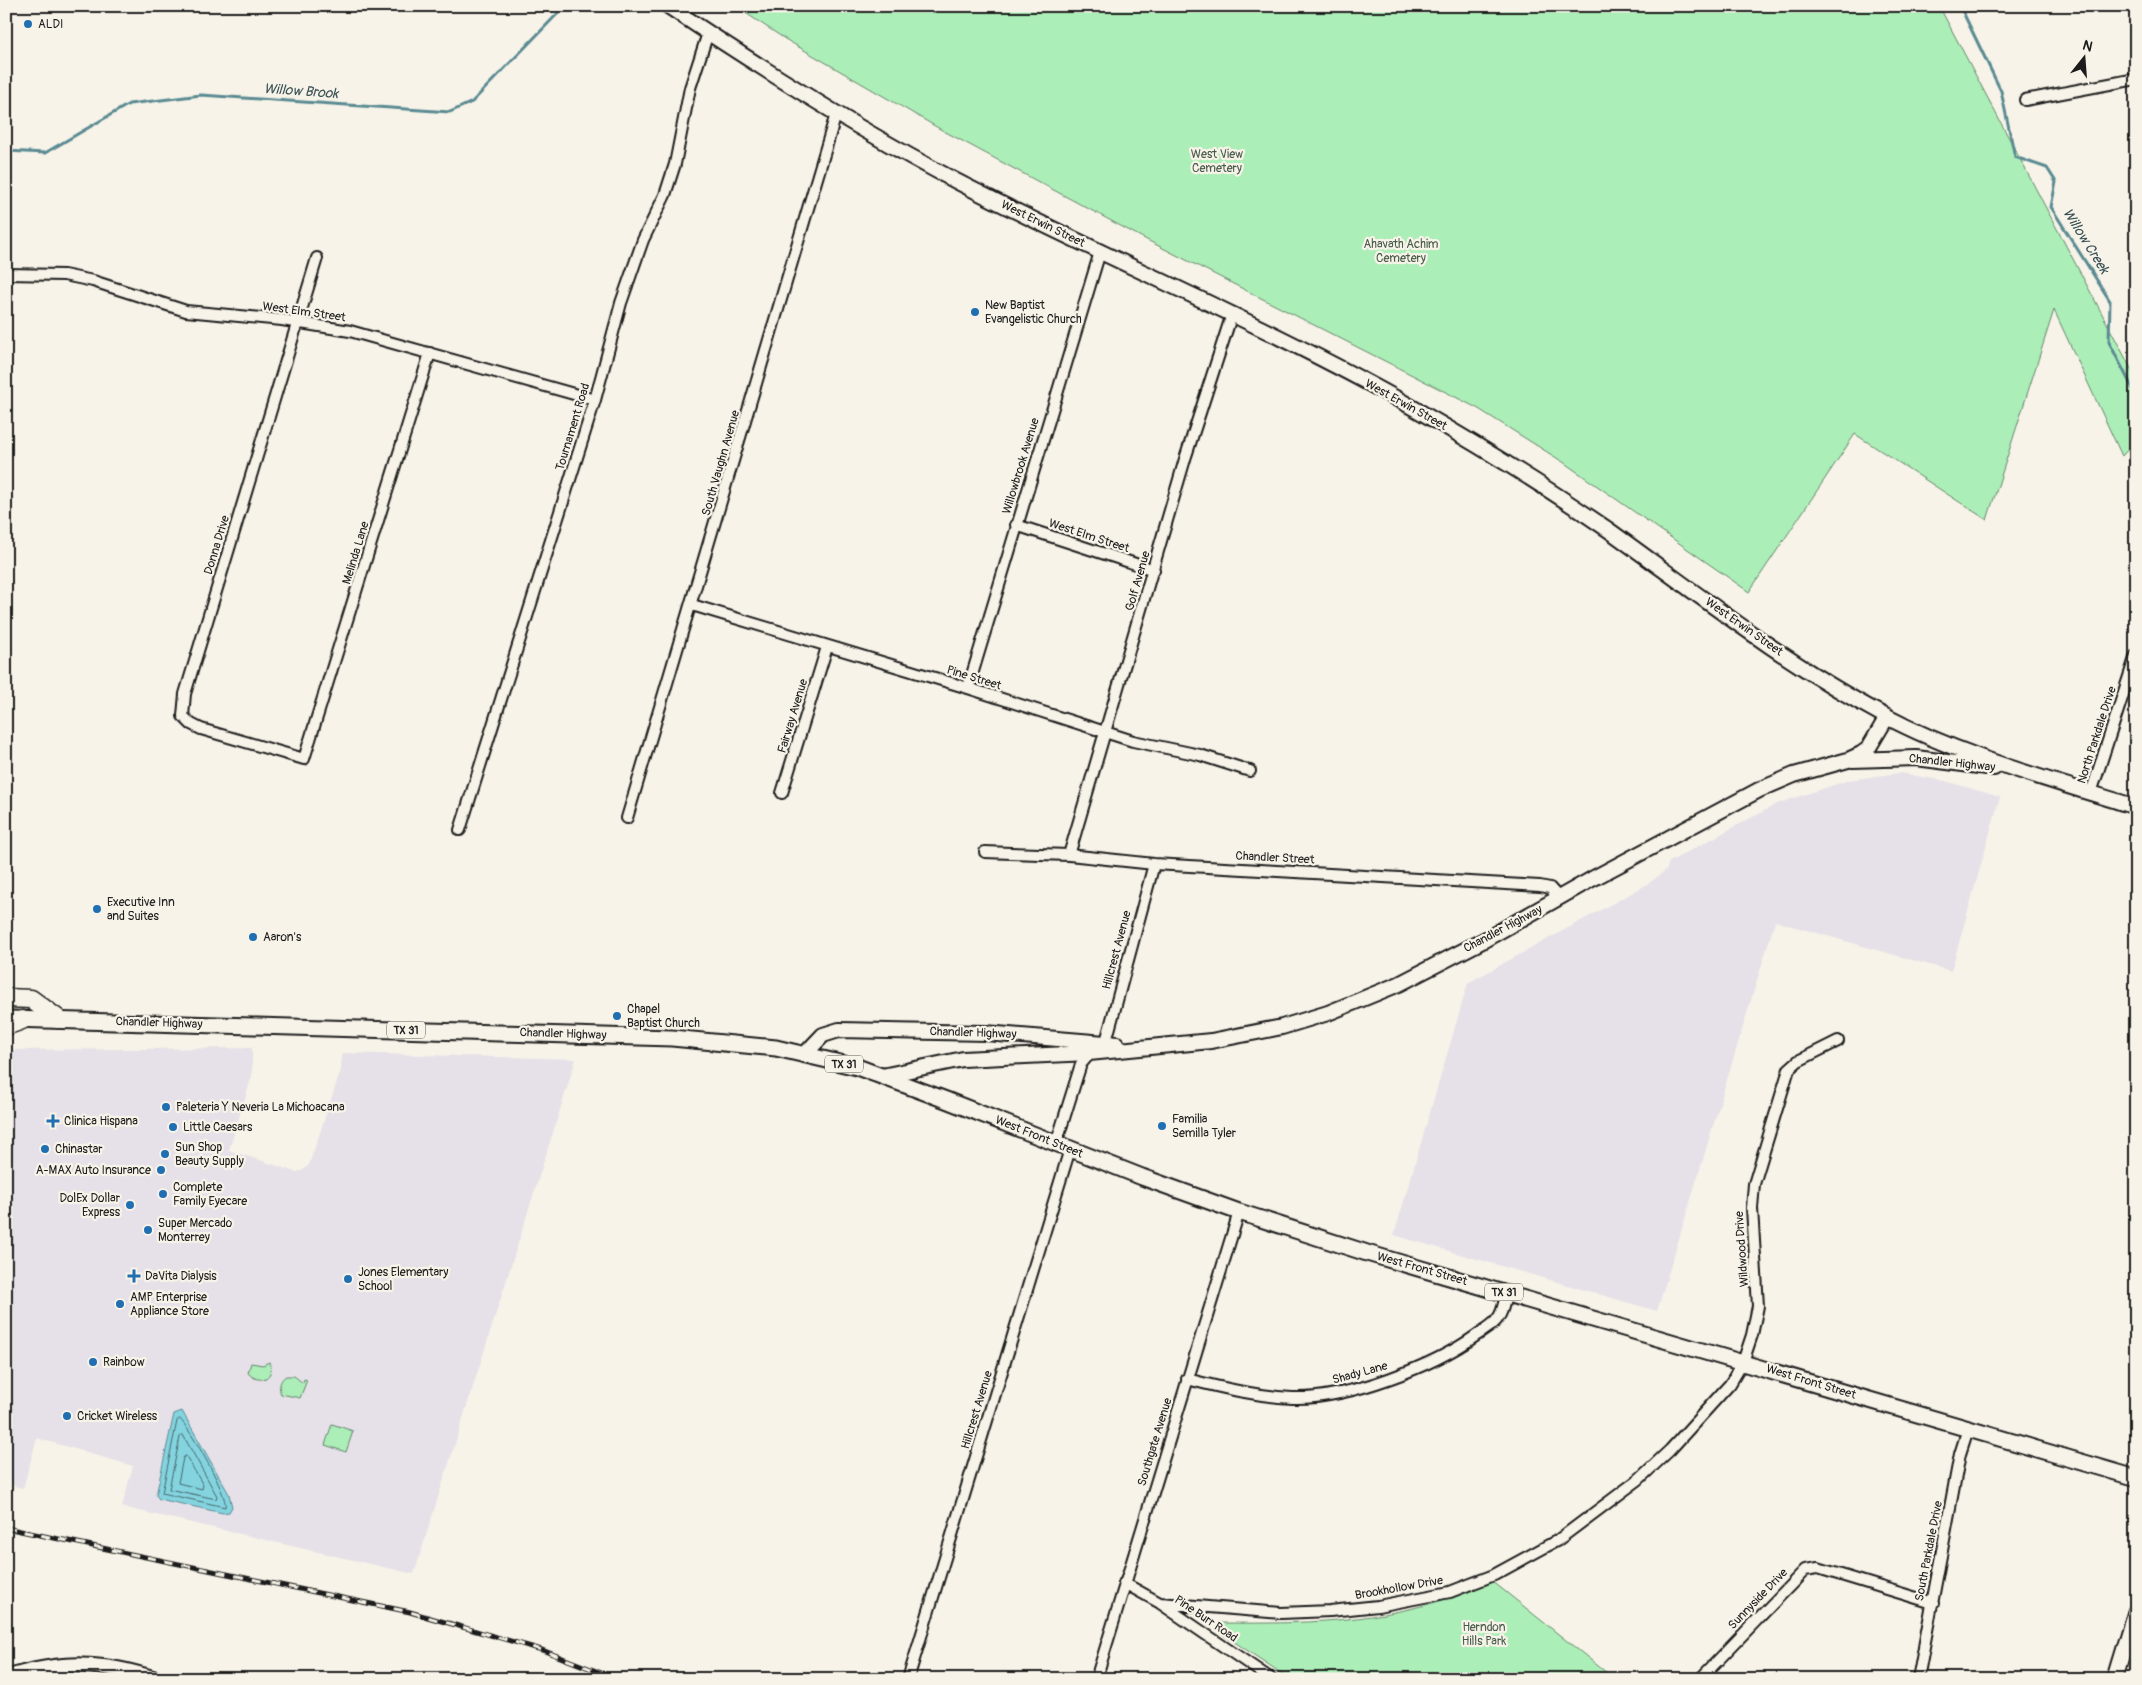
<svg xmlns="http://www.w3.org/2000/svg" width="2142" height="1685" viewBox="0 0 2142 1685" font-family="Pangolin,sans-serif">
<rect width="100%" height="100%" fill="#f7f3e8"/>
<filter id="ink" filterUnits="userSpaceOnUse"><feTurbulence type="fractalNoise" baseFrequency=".02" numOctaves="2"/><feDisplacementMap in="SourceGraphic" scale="10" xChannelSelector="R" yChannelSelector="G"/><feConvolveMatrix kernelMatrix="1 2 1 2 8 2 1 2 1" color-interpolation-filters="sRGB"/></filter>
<g filter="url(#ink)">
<path fill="#e6e0e8" d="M1899 773 1945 781 2000 797 1951 971 1775 921 1657 1311 1394 1235 1468 983 1648 884 1667 869 1669 862 1777 804 1849 780Z
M252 1048V1076L229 1150 295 1172 302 1171 309 1165 341 1070 342 1053 576 1059 414 1574 122 1507 133 1466 37 1438 23 1488 6 1484V1050Z"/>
<path fill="#aceeb8" stroke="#64856a" d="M735 6H1939L2136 378V440L2122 456 2054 310 1987 520 1855 434 1749 592 1563 462 1477 408 1143 238 940 129 785 39Z
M269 1362C276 1377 260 1386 248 1373L251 1363 263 1365Z
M286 1376H294L303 1383 304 1379 307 1380 300 1398 281 1394C278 1388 280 1379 286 1376Z
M332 1424 353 1431 346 1452 325 1445Z
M1492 1581 1612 1677 1610 1679H1290L1224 1635 1219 1629 1220 1623C1316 1624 1403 1622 1492 1581Z"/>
<path fill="#84d4e0" stroke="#5a8a92" d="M182 1411 229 1494 232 1507 229 1512 223 1513 159 1499 156 1495 174 1414Z"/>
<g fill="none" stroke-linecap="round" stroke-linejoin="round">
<path stroke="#46666a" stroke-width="1" d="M180 1419C190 1429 229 1496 225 1507L162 1493 177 1421Z
M183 1435 217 1496 216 1499 169 1489 180 1437Z
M186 1456 203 1485 202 1489 178 1483 183 1458Z"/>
<path stroke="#5a8a92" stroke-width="3" d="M1960 6 2001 91 2015 157 2047 168 2056 182 2051 207 2110 301 2109 342 2136 395
M6 151 45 153 129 104 201 95 450 112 472 102 565 6"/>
<defs>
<path id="street" d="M2025 100 2136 79
M317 258 185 694 183 716 191 724 201 729 304 759 430 353
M6 274 64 275 93 281 186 311 282 320 350 331 595 400
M1016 525 1154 570
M692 605 968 688 1133 741 1200 755 1250 771
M968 688 1100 252
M782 793 827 647
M2091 793 2136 655
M627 818 836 114
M460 830 595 400 621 303 643 240 665 195 675 164 690 88 708 33
M985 852 1069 855 1154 864 1540 886 1550 888 1559 898
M1069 855 1185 459 1232 314
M1104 1049 1154 864
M1056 1144 1081 1064 1092 1051
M1187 1379C1222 1388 1256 1396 1292 1398 1346 1400 1434 1366 1477 1335 1484 1330 1494 1325 1498 1318 1503 1312 1504 1301 1507 1293
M1124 1583 1160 1603 1271 1679
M1160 1603 1281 1613 1330 1611 1378 1606 1450 1592 1494 1575 1558 1540 1638 1480 1670 1450 1730 1384 1743 1362 1752 1335 1758 1306 1752 1208 1754 1184 1789 1069 1798 1061 1838 1041
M908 1679 1070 1149
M1096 1679 1239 1212
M1700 1679 1805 1570 1818 1568 1933 1603
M1918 1679 1960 1454 1968 1429"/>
<path id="secondary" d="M668 6C762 69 857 129 956 181 1109 260 1268 325 1417 410 1483 448 1548 488 1610 531 1699 595 1785 663 1883 715 1962 757 2051 780 2136 807
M1852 760 1916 758 1994 768
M805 1054 823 1035 839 1030 986 1033 1117 1044
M882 1076 963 1059 1089 1053 1211 1041 1282 1027 1328 1013 1399 984 1486 939 1592 879 1759 790 1794 775 1848 760 1861 754 1868 749 1887 717
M6 1678C61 1661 101 1661 156 1679
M2115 1679 2136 1610"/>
<path id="primary" d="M10 1019 672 1038 776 1048 857 1067 946 1100 1142 1177 1239 1212 1367 1253 2136 1478"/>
<path id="highway" d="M6 998 31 999 58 1019
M6 1026 22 1020"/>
</defs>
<use href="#street" stroke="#1c1c1c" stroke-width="14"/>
<use href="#secondary" stroke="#1c1c1c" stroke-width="18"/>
<use href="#primary" stroke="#1c1c1c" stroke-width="19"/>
<use href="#highway" stroke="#1c1c1c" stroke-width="21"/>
<use href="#street" stroke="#f7f3e8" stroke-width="10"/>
<use href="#secondary" stroke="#f7f3e8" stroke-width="14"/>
<use href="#primary" stroke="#f7f3e8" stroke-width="15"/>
<use href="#highway" stroke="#f7f3e8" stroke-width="18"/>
<defs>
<path id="rail" d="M6 1528 410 1612 542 1650 617 1679"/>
</defs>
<use href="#rail" stroke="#1c1c1c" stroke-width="5"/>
<use href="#rail" stroke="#f7f3e8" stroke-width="3" stroke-dasharray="9" stroke-linecap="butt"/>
</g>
</g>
<g fill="#1f6fb2" stroke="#f7f3e8" stroke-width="2">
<circle cx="28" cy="24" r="5"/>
<circle cx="975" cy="312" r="5"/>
<circle cx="97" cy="909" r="5"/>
<circle cx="253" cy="937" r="5"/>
<circle cx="617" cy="1016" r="5"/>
<circle cx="166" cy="1107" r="5"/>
<path d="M50.5 1113.5h5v5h5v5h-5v5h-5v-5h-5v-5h5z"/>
<circle cx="1162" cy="1126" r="5"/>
<circle cx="173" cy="1127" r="5"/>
<circle cx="45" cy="1149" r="5"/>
<circle cx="165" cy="1154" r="5"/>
<circle cx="161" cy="1170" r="5"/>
<circle cx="163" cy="1194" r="5"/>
<circle cx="130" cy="1205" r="5"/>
<circle cx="148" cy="1230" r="5"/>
<path d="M131.5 1268.5h5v5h5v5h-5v5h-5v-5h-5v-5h5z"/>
<circle cx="348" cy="1279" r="5"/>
<circle cx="120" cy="1304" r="5"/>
<circle cx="93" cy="1362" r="5"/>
<circle cx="67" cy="1416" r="5"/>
</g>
<g text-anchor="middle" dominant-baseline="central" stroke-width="4.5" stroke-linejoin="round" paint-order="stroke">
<g fill="#f7f3e8" stroke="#5e5c59" stroke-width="1">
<rect x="387" y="1021.5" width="38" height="17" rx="4"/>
<rect x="825" y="1055.5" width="38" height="17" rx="4"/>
<rect x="1485" y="1283.5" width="38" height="17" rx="4"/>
</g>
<g font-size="11" font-weight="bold" fill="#1c1c1c">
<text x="406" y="1030">TX 31</text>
<text x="844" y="1064">TX 31</text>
<text x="1504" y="1292">TX 31</text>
</g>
<g font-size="12" fill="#1c1c1c" stroke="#f7f3e8" text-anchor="start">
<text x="38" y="24">ALDI</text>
<text x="985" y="305">New Baptist<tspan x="985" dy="14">Evangelistic Church</tspan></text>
<text x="107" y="902">Executive Inn<tspan x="107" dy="14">and Suites</tspan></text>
<text x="263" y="937">Aaron's</text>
<text x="627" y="1009">Chapel<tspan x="627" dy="14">Baptist Church</tspan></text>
<text x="176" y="1107">Paleteria Y Neveria La Michoacana</text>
<text x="1172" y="1119">Familia<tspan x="1172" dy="14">Semilla Tyler</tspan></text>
<text x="64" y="1121">Clinica Hispana</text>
<text x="183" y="1127">Little Caesars</text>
<text x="175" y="1147">Sun Shop<tspan x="175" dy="14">Beauty Supply</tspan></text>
<text x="55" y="1149">Chinastar</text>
<text x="151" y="1170" text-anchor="end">A-MAX Auto Insurance</text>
<text x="173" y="1187">Complete<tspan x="173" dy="14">Family Eyecare</tspan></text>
<text x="120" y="1198" text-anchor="end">DolEx Dollar<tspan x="120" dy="14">Express</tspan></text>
<text x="158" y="1223">Super Mercado<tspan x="158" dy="14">Monterrey</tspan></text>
<text x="358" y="1272">Jones Elementary<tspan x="358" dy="14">School</tspan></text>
<text x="145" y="1276">DaVita Dialysis</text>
<text x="130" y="1297">AMP Enterprise<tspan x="130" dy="14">Appliance Store</tspan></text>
<text x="103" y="1362">Rainbow</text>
<text x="77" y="1416">Cricket Wireless</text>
</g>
<g font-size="12" fill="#475b4b" stroke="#f7f3e8">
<text x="1217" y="154">West View<tspan x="1217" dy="14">Cemetery</tspan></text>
<text x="1401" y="244">Ahavath Achim<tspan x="1401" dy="14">Cemetery</tspan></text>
<text x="1484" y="1627">Herndon<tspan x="1484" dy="14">Hills Park</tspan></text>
</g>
<g font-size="12" fill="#1c1c1c" stroke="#f7f3e8">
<text transform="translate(1043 224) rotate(26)">West Erwin Street</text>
<text transform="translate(304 312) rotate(8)">West Elm Street</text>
<text transform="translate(1406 405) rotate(29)">West Erwin Street</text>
<text transform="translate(573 427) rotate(-73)">Tournament Road</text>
<text transform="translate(721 463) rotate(-74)">South Vaughn Avenue</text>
<text transform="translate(1021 466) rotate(-73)">Willowbrook Avenue</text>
<text transform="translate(1089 536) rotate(18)">West Elm Street</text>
<text transform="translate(217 545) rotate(-73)">Donna Drive</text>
<text transform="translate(356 553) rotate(-73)">Melinda Lane</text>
<text transform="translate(1138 581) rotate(-74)">Golf Avenue</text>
<text transform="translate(1744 627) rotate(35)">West Erwin Street</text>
<text transform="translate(974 678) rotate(17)">Pine Street</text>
<text transform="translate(793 716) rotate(-73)">Fairway Avenue</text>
<text transform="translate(2097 735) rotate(-72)">North Parkdale Drive</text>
<text transform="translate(1952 763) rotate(6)">Chandler Highway</text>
<text transform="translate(1275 858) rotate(3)">Chandler Street</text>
<text transform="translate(1503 929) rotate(-28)">Chandler Highway</text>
<text transform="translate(1117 950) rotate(-75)">Hillcrest Avenue</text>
<text transform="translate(159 1023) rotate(2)">Chandler Highway</text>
<text transform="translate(973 1033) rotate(2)">Chandler Highway</text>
<text transform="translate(563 1034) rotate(2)">Chandler Highway</text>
<text transform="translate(1039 1137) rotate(22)">West Front Street</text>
<text transform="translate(1742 1249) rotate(-94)">Wildwood Drive</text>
<text transform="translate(1422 1269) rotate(16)">West Front Street</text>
<text transform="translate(1360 1373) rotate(-15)">Shady Lane</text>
<text transform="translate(1811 1382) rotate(17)">West Front Street</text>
<text transform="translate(977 1410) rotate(-73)">Hillcrest Avenue</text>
<text transform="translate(1155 1442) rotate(-73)">Southgate Avenue</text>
<text transform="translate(1929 1551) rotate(-79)">South Parkdale Drive</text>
<text transform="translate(1399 1588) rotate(-10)">Brookhollow Drive</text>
<text transform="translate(1758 1599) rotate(-46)">Sunnyside Drive</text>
<text transform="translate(1206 1619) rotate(34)">Pine Burr Road</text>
</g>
<g font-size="14" font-style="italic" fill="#3b5357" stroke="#f7f3e8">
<text transform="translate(301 91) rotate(4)">Willow Brook</text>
<text transform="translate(2086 241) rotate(58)">Willow Creek</text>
</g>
</g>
<rect width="2142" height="1685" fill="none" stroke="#f7f3e8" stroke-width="25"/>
<rect x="12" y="12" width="2117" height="1660" fill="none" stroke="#1c1c1c" stroke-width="2" filter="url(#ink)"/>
<g transform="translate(2084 58) rotate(17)" stroke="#f7f3e8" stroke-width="4" paint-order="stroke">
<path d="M0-4L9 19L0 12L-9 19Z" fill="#1c1c1c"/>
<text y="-8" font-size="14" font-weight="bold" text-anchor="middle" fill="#1c1c1c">N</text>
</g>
</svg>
